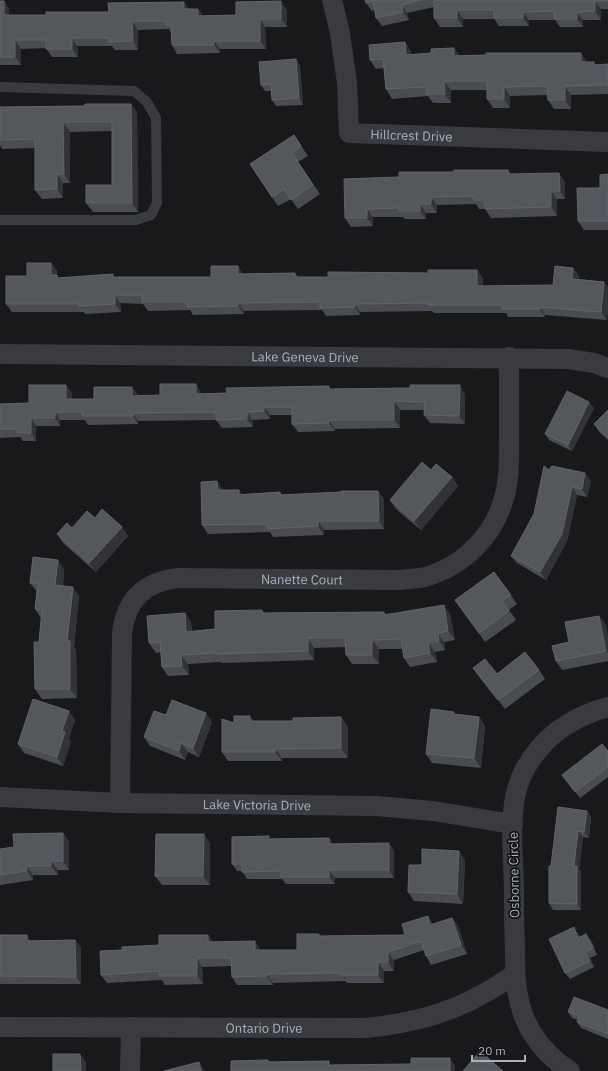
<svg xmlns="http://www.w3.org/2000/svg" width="608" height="1071" viewBox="0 0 608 1071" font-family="'IBM Plex Sans',sans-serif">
<rect width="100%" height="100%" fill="#19191b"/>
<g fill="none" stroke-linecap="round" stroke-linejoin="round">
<path stroke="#393b40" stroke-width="10" d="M0 87 134 91 147 102 156 118 157 203 151 215 136 220H0"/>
<g stroke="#393b40" stroke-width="20">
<path id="s1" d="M332 0 340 33 347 83 349 133 608 142"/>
<path id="s2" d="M0 354 568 359 594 363 608 368"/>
<path id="s3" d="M0 797 120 803 376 806 433 811 513 824"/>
<path id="s4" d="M120 803 122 633C126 600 144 582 178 578L398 580C407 579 416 579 425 577 464 566 496 534 505 494 510 475 509 455 509 436 509 410 509 384 509 357"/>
<path id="s5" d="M0 1027 366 1028C407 1024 446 1015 481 995 493 989 504 981 515 974"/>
<path d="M130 1071 131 1027"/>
<path d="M570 1071C549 1058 531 1037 523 1014 515 992 515 970 515 948 514 928 514 908 514 887 513 858 510 826 515 797 517 788 520 779 524 771 542 737 571 717 608 707"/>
</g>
</g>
<path fill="#494c50" d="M365 0H608V9H601V20H583V27H560L555 20H529V26H499L494 19H463V27H440L434 18V7L407 13 409 20 382 26 376 18 375 10 372 11 366 3Z
M0 1H4L9 9V15H46L198 9 203 16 236 15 287 10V27H265L266 49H220V53L177 54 172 45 171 33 169 29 138 30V50H115L112 46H77L78 57H52L46 48 21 49V65H0Z
M405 42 411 52V54L460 56 587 62 596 65 608 64V94L571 95V109H554L548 100V95L510 96V108H493L487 99V90H451V103H433L428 96 392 99 386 89 384 68 376 69 370 60Z
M296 59 300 66 303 105 276 106 272 100 271 91H265L261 85Z
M131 104 137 113 138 212H93L86 203 112 185V131L70 132V183H63V198L42 199 35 190V148L2 149 0 145V107L85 106Z
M294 135 308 156 298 162 320 194 298 209 291 199 278 206 272 197Z
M508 170 511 174 565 182V199H557V216L491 218 485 209H479L476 204 437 205V213H426V219H405L403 217H373V226L351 227 345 218 399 177 454 172Z
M608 174V230H584L578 221 600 188Z
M51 263 57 271V275L59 278 211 277 243 274 295 273 298 277 483 278V286L553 285 573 268 579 276V279L604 282 608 288V305L607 320 545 315V317H508L506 313H434L432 311 360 312V315L326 316 322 310 244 311V314L193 315 190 310 148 311 143 304 120 303 121 312 85 314 84 312H12L6 304 27 276Z
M331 389 465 394V424L430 423 424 415V410H400V428L335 429V431L298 432 292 424V415H270V419L252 420 253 427 222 428 216 420 138 421V424L88 425 85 420H60V426H36V441H23L20 437 0 438V404L29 403 72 393V399H94L138 395V396L160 395 201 392V394Z
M594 408 572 451 549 440 545 434Z
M608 410V440L600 433 594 424Z
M431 470 452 477 458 486 421 530 396 509 390 500Z
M549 470 585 473 591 481 587 497 577 495 567 541 546 580 517 563 511 556 534 514Z
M223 490 243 494 280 492 282 495 378 491 384 499V529L324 530V535L273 537 270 532 208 534 202 525Z
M95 518 122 527 128 536 96 572 63 543 57 534 72 528Z
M64 569 63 586 79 596 74 647 76 650 77 698 42 699 35 689 41 618 35 609 37 592 30 583Z
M494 572 517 604 509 610 516 620 485 642 455 600Z
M262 610 264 613 384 612 386 615 450 614 455 640 444 642 445 650 435 652 437 662 410 667 404 658 402 649H379V664H352L346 655 345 647 314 648V660L222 663 221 662 188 664 189 675 168 676 162 667 161 652 156 653 149 643 185 613 191 622 192 631 215 629Z
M599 616 606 625 608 637V661L562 670 556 661 569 642Z
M473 668 497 674 539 670 545 679 505 709Z
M69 711 75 720 69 738 71 741 63 766 24 753 18 744Z
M166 715 212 722 199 757 188 752 185 760 150 746 144 737Z
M250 716 254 721H293L341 717 348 727V758H282V761H228L222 752Z
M479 717 485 726 481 768 432 763 426 754Z
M608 751V777L580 798 562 775Z
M587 811 591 817 589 838 583 837 579 869 581 872V910H553L549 903 551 866Z
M63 833 69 842V870H58V875H33V880L0 885V849L14 847Z
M329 838 333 844 389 843 394 851V878H335V884H286L282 879H247L242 871H237L232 864 271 839Z
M210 843V885H162L155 876Z
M465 860 463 904 414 901 408 892 422 865Z
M452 918 458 926 467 954 431 965 426 956 424 950 394 960V971H384V983H347L345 981 273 983V985H237L232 977 231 966 202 967 203 984 165 985 162 980 107 983 101 975 122 950 213 942 261 950H297L319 934 320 936 405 935 433 924Z
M578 934 580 937 591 940 597 955 590 958 594 967 570 979 565 973Z
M0 935 31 941 75 940 81 948V984H0Z
M608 1010V1039L581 1028 577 1022 578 1020 572 1018 568 1012Z"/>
<path fill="#323336" d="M4 1 9 9V23L4 15Z
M281 1 287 10V27L281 19Z
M595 1 601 9V20L595 11Z
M184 2 190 10 184 9Z
M402 5 407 13 409 20 403 12Z
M198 9 204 17 198 16Z
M457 10 463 19V27L457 18Z
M523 12 529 20V26L523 18Z
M577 12 583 20V27L577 19Z
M260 19 265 27 266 49 260 41Z
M132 21 138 30V50L133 41Z
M72 38 77 46 78 57 72 49Z
M15 40 21 49V65L15 57Z
M214 41 220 49V53L214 45Z
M405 42 411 52 412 64 406 55Z
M454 48 461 57 454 56Z
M581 53 587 62H581Z
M296 59 300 66 303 105 299 98Z
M444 81 451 90V103L445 94Z
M565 86 571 95V109L565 100Z
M504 87 510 96V108L504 99Z
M131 104 137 113 138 212 132 203Z
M63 122 70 132V183L64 174Z
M559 173 565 182V199L560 191Z
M57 174 63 183V198L57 189Z
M551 191 557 199V216L551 207Z
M431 197 437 205V213L431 204Z
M420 204 426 213V219L420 211Z
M367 209 373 217V226L367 218Z
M51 263 57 271V283L51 275Z
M238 266 243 274H238Z
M573 268 579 276 578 287 572 279Z
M477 270 483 278V294L477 286Z
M604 282 608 288V305L607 320 601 312Z
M115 295 120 303 121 312 115 304Z
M238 303 244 311V314L238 306Z
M355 304 360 312V315L355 307Z
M540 307 545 315V317L540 309Z
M196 384 201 392V403L196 394Z
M66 385 72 393V407L66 399Z
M460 385 465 394V424L459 416Z
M132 387 138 395V404L132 396Z
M394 401 400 410V428L394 420Z
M589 402 594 408 572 451 568 445Z
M264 407 270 415V419L264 411Z
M55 412 60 420V426L55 418Z
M247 412 252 420 253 427 247 419Z
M133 413 138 421V424L133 416Z
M31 418 36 426V441L31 433Z
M329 420 335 429V431L329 423Z
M585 473 591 481 587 497 582 489Z
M452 477 458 486 421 530 414 521Z
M217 481 223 490V498L218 490Z
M572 487 577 495 567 541 546 580 540 572Z
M239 490 245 498 239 495Z
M378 491 384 499V529L379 521Z
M318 521 324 530V535L318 526Z
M122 527 128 536 96 572 89 563Z
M58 560 64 569 62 594 55 585Z
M73 587 79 596 74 647 76 650 77 698 70 689 67 641Z
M444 605 450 614 455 640 448 631Z
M185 613 191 622 192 641 186 632Z
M599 616 606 625 608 637V653L606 651Z
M438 633 444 642 445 650 439 641Z
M308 638 314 648V660L308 651Z
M372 640 379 649V664L372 655Z
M428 643 435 652 437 662 430 653Z
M181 655 188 664 189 675 182 666Z
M69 711 75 720 69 738 71 741 63 766 57 757 62 731Z
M206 713 212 722 199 757 193 748Z
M250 716 256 725 250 721Z
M341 717 348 727V758L341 748Z
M479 717 485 726 481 768 474 758Z
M181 743 188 752 185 760 179 751Z
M275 749 282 758V761L275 752Z
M587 811 591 817 589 838 584 832Z
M578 831 583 837 579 869 581 872V910L577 904 574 866Z
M63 833 69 842V870L63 861Z
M204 834 210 843V885L203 876Z
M329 838 334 846 329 844Z
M389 843 394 851V878L389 870Z
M459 851 465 860 463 904 457 894Z
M51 861 58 870V875L51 866Z
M27 866 33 875V880L27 871Z
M329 870 335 878V884L329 877Z
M428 916 433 924 430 925Z
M452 918 458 926 467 954 461 945Z
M574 927 578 934 583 944 578 938Z
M586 934 591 940 597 955 593 948Z
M27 935 32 942 27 941Z
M208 935 214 943 208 942Z
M75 940 81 948V984L76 977Z
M255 941 261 950H255Z
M388 952 394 960V971L388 962Z
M585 952 590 958 594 967 590 961Z
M197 958 202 967 203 984 197 976Z
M378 962 384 971V983L378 975Z
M267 974 273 983V985L267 976Z
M80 1054 86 1062V1071H81Z
M450 1058 455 1066V1071H450Z
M199 1062 204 1070 205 1071H201Z"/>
<path fill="#54575c" stroke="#61656a" d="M365 0H421L402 5 403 12 376 18 373 1 366 3Z
M434 0H608V1H595V11L577 12V19H554V11L523 12V18H494V10H457V18H434Z
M0 1H4V15H46V12H109L108 3 184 2V9H198V16L236 15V2L281 1V19H260V41H214V45H172L171 25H166V21H132L133 41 109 42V38H72V49H46V40H15V57H0Z
M405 42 406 55 431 53V49L454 48V56L486 55V53H581V62H594V65L608 64V85L565 86V100H548L547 86 504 87V99H487V81H444L445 94H426V87L386 89 383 59 370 60 369 45Z
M296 59 299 98 272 100 271 84 261 85 259 62Z
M85 104H131L132 203H86V185H112V122H63L64 174H57V189L35 190V139L0 140V107L85 106Z
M294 135 301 146 292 153 313 185 291 200 284 189 272 197 250 164Z
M454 170H508V174L559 173 560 191H551V207L485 209 484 200H474L473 196 431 197V204H420V211H399V208L367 209V218H345L344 179 399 177V172H454Z
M608 174V221H578L577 188H600V175Z
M27 263H51V275H57V278L113 274V277H211V266H238V274L295 273V277H328V272L428 273V270H477V286L553 285 555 266 573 268 572 279 604 282 601 312 540 307V309H502V305H428V303L355 304V307L320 308V302L238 303V306L187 307V302H142V295H115V304L79 306V304H6V276H27Z
M160 384H196V394L227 393 226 388 277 387 329 386V389L410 388V385H460L459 416 424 415 425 402 394 401V420H329V423L292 424V407H264V411L247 412V419L216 420V412L133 413V416H82V412H55V418H31V433H17V429H0V404L29 403V385H66V399H94V387H132V396L160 395Z
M567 391 589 402 568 445 545 434Z
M608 410V438L594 424Z
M422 462 431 470 436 464 452 477 414 521 390 500Z
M544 466 549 470 552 466 585 473 582 489 572 487 562 534 540 572 511 556 534 514Z
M217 481 218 490H239V495L280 492V495L341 492V491H378L379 521H318V526L267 529V524L202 525 201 482Z
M102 509 122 527 89 563 57 534 67 523 72 528 87 511 95 518Z
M33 557 58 560 55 585 73 587 67 641H70V689H35L34 642H39L42 610 35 609 38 583H30Z
M494 572 511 595 502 601 509 611 479 633 455 600Z
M444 605 448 631 438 633 439 641 428 643 430 653 404 658 401 639 372 640V655H346L345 638H308V651L216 654V653L181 655 182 666 162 667 160 642 149 643 147 616 185 613 186 632 215 629V611L262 610V613L384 612V615Z
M599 616 606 651 556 661 552 646 569 642 565 622Z
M525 652 539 670 498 700 473 668 485 659 497 674Z
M33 699 69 711 62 731 65 732 57 757 18 744Z
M172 700 206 713 193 748 181 743 179 751 144 737 154 711 166 715Z
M431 709 454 712V714L479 717 474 758 426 754Z
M234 716H250V721H293V718L341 717V748L275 749V752H222V719L234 723Z
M602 744 608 751V767L575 792 562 775Z
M558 807 587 811 584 832 578 831 574 866H577V904L549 903V866H551Z
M63 833V861H51V866H27V871L0 875V849L14 847 13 834Z
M156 834H204L203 876H155Z
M269 836V839L329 838V844L389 843V870H329V877H281V871L242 872V864H232V837Z
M422 849 459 851 457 894 408 892 409 865H422Z
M428 916 430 925 452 918 461 945 426 956 421 941 388 952V962H378V975H341V973L267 974V976L232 977 231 958H197V976H159V971L101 975 100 951 122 950V947L159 945V935H208V942L255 941V950H297V934H319V936L405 935 402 924Z
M574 927 578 938 586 934 593 948 585 952 590 961 565 973 549 939Z
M0 935H27V941L75 940 76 977 0 976Z
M574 997 608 1010V1034L577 1022 579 1016 568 1012Z
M480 1051 503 1071H463Z
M53 1054H80L81 1071H53Z
M411 1058H450V1071H231V1061L268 1060 269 1062 329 1061V1065L411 1064Z
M199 1062 201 1071H164Z"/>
<g text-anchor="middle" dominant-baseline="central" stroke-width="3.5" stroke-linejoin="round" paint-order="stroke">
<g font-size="13" fill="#aab1bb" stroke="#131416">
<text stroke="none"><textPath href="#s1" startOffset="197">Hillcrest Drive</textPath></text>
<text stroke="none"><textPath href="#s2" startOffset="305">Lake Geneva Drive</textPath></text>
<text stroke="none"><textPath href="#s4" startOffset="380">Nanette Court</textPath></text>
<text stroke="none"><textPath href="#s3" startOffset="257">Lake Victoria Drive</textPath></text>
<text transform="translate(514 875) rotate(-91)">Osborne Circle</text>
<text stroke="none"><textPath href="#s5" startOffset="264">Ontario Drive</textPath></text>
</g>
</g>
<path d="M472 1055v6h53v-6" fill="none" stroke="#aab1bb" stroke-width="2"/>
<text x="478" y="1055" font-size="12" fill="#aab1bb" stroke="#131416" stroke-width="3" paint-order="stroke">20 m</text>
</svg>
